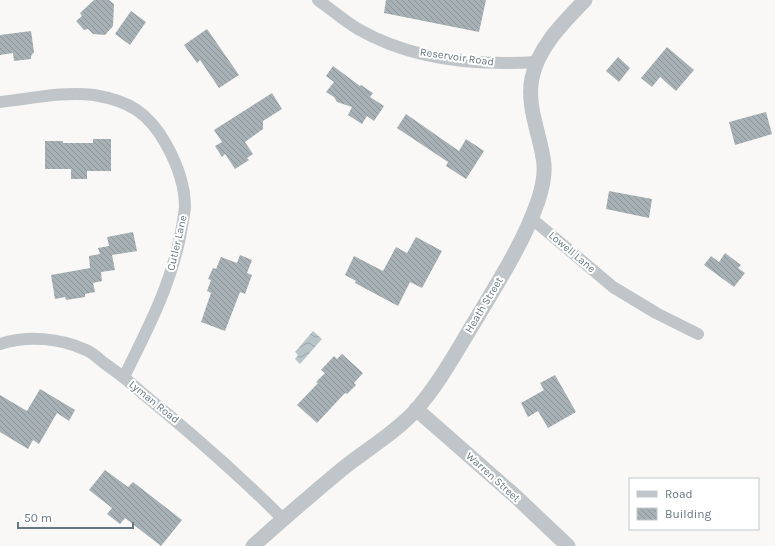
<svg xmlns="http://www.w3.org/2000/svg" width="775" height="546" viewBox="0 0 775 546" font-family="Karla,sans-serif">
<defs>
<pattern id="water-waves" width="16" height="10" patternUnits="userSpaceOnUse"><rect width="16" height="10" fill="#b8c5c8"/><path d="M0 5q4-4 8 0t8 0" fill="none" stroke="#99a5a8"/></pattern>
<pattern id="building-back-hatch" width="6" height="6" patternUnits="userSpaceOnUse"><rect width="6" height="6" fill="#a7b1b5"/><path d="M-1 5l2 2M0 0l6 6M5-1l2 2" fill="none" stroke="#8c9598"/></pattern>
</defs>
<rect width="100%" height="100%" fill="#f9f8f6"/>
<path fill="url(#water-waves)" d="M313 331 322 339 300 364 295 359 298 355 295 352Z"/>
<path fill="url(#building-back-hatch)" d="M94 0H109L114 4 113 26 105 35 93 34 88 29 84 30 76 21 82 16 80 13Z
M386 0H486L479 32 384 13Z
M131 11 146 22 130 45 115 34Z
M207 29 239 75 219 88 200 60 197 63 184 45Z
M31 31 34 52 31 56V59L14 61 13 53 0 55V35Z
M667 47 694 70 676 91 660 77 652 87 641 78Z
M618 57 630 68 619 82 606 71Z
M333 66 360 86 361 85 373 93 370 97 384 106 374 121 367 116 362 124 348 115 352 107 337 102 334 97 326 92 334 82 326 76Z
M272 93 282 109 263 121V129L245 142 253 154 247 158 249 160 235 169 225 154 222 157 215 146 222 142 214 130Z
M766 112 772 134 735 145 729 122Z
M406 114 459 151 466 139 484 151 466 179 446 166 448 162 397 128Z
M93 139H111V171H87V179H71V169H45V141H63V143H93Z
M609 191 652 199 649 218 606 209Z
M133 232 137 251 112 255 115 270 101 272 102 281 93 283 95 292 85 294V297L66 300 65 297 55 299 51 275 90 268 89 256 100 254 98 248 109 246 107 237Z
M416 237 442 251 422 288 410 282 398 306 355 283 356 281 345 275 354 256 383 271 396 247 407 253Z
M725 253 741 265 738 268 745 273 734 287 704 265 711 256 719 262Z
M240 255 252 260 247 273 252 275 245 294 240 292 225 331 201 322 211 293 207 291 211 280 208 279 213 268 216 269 221 257 237 263Z
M342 354 363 373 354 383 356 385 347 394 345 393 317 423 297 405 318 383 316 382 325 373 321 370 334 356 337 359Z
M555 375 576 412 548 428 538 411 528 417 521 403 544 390 540 383Z
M40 389 75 410 69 421 57 413 39 444 33 440 28 449 0 432V395L27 411Z
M105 470 128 487 133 482 182 520 161 546 125 518 120 524 107 514 112 508 89 490Z"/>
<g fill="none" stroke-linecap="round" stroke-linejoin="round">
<path stroke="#bfc5c8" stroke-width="12" d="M318 0C331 9 344 21 358 29 412 60 477 66 537 62
M0 102C30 99 63 91 94 95 129 101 148 112 166 144 176 162 185 185 185 207 184 217 182 227 180 237 170 287 146 332 124 377
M531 218 613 287 656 313 698 334
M0 344C28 335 60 338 86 350 93 353 98 358 104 363 117 372 130 382 142 393 191 433 238 474 283 519"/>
<path stroke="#bfc5c8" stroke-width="15" d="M416 409 513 494 568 546
M253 546C282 520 311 495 341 470 364 451 394 434 415 411 439 384 456 352 475 321 498 282 523 244 538 201 542 189 545 177 544 164 541 136 526 107 532 78 538 47 564 22 585 0"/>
</g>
<g text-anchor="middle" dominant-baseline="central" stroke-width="4" stroke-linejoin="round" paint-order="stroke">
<g font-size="11" fill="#657780" stroke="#fff">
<text transform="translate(457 57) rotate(8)">Reservoir Road</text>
<text transform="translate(177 243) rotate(-77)">Cutler Lane</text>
<text transform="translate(572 252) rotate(40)">Lowell Lane</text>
<text transform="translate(484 305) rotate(-59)">Heath Street</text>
<text transform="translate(154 402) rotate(39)">Lyman Road</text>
<text transform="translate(493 477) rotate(42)">Warren Street</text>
</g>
</g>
<rect x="629" y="478" width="130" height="52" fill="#ffffff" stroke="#c1c9cc"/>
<rect x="637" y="491" width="20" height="6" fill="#bfc5c8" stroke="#c1c9cc"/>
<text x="665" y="498" font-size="12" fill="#657780">Road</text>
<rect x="637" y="508" width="20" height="12" fill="url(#building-back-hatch)" stroke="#c1c9cc"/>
<text x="665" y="518" font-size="12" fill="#657780">Building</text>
<path d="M18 522v6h115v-6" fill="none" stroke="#657780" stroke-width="2"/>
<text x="24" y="522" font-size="12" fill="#657780" stroke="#ffffff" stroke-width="3" paint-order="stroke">50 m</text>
</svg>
